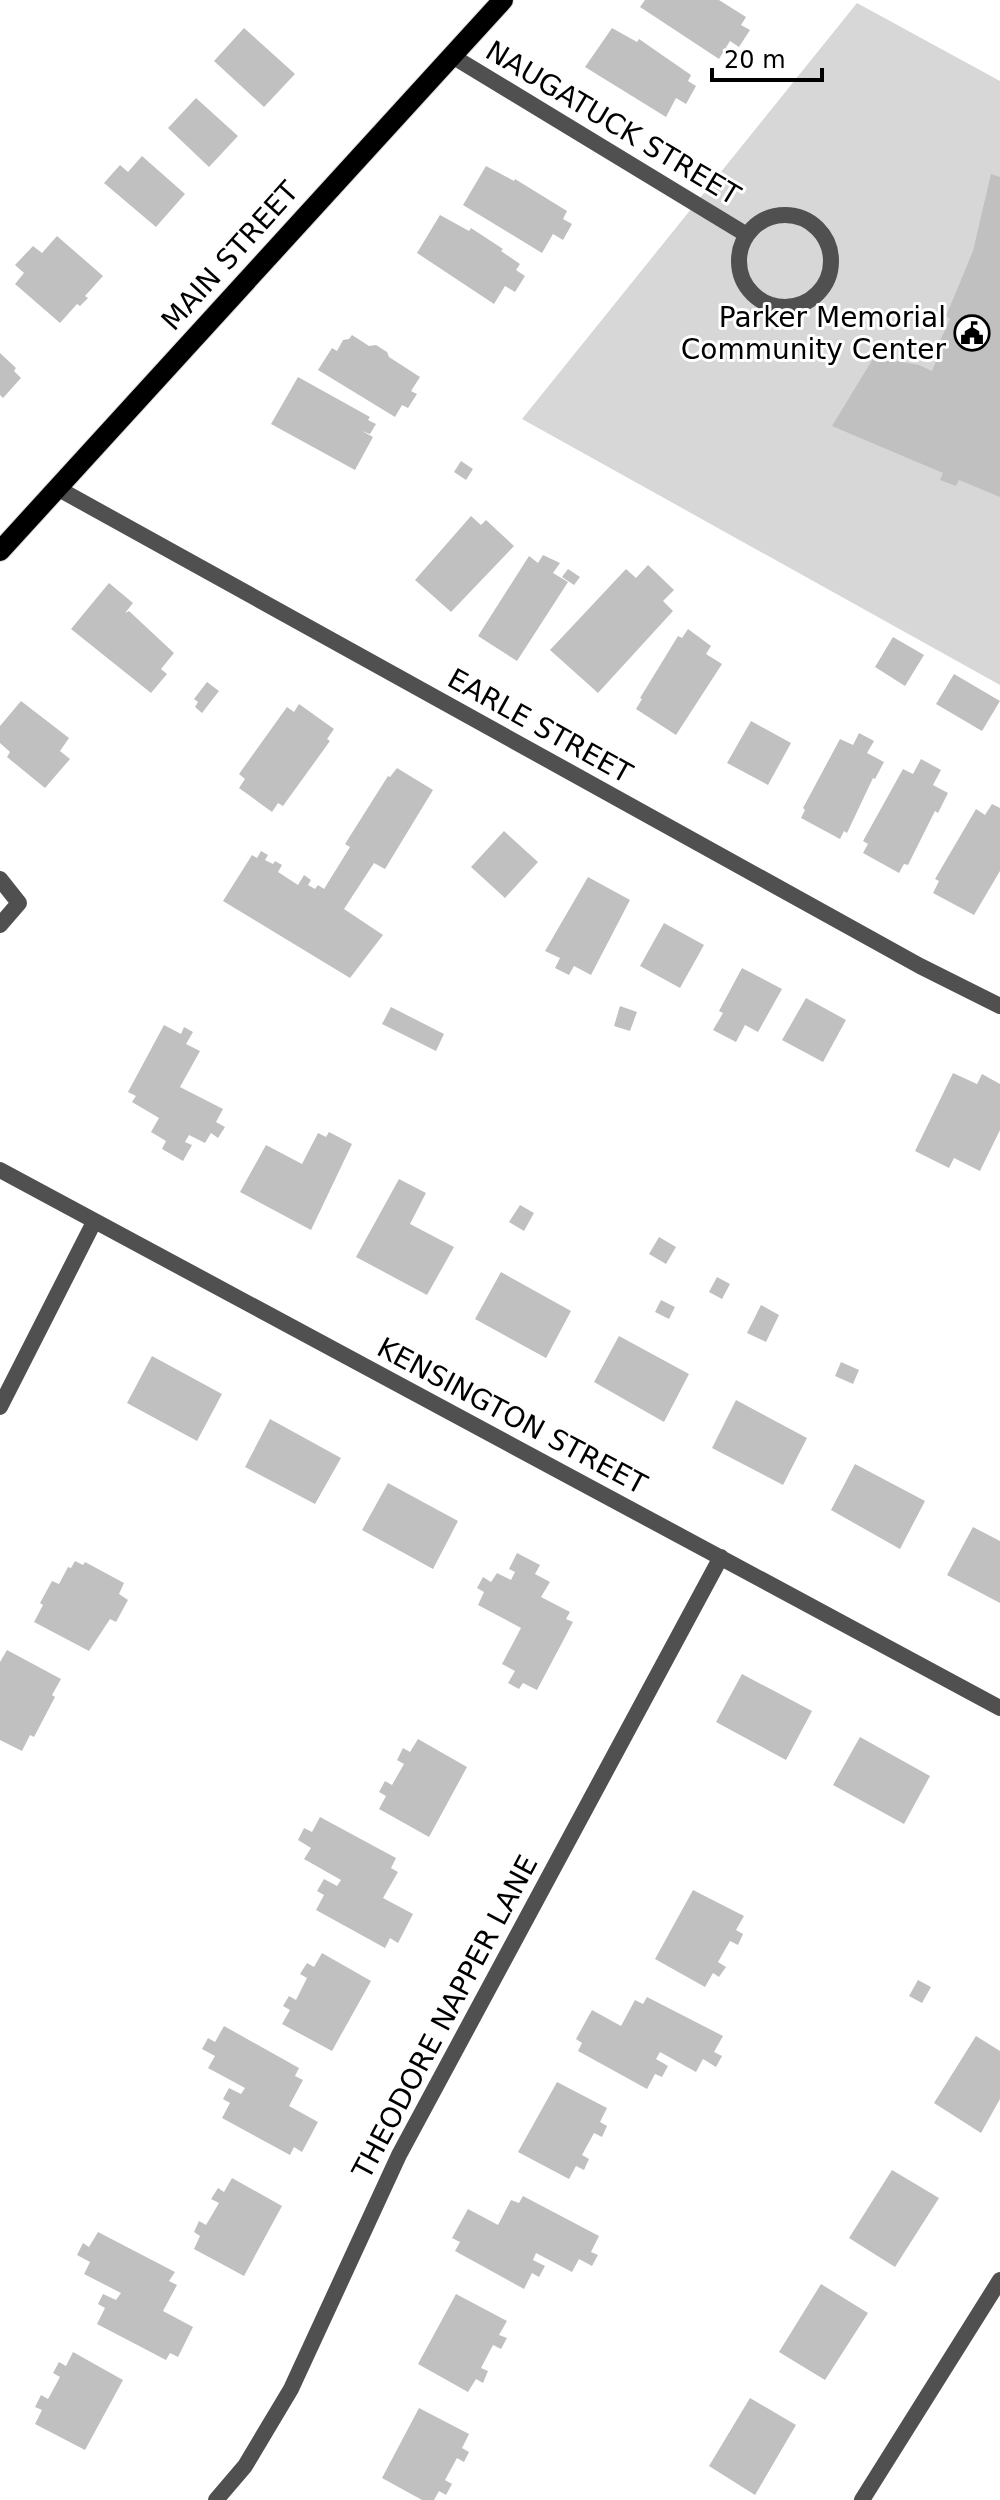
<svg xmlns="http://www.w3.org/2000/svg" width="1000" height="2500" viewBox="0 0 1000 2500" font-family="'DejaVu Sans',sans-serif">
<rect width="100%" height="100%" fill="#fff"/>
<path fill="#d7d7d7" d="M857 3 1000 81V685L522 419Z"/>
<path fill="#c0c0c0" d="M645 0H719L746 17 741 25 750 30 739 47 730 41 719 59 640 7Z
M244 28 295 74 264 107 214 61Z
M612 28 637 42 639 39 691 75 688 81 696 86 686 104 676 98 666 117 585 67Z
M196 98 238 136 209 167 168 128Z
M142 156 185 194 156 227 104 183 120 165 128 172Z
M486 166 514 181 515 179 567 211 563 219 572 224 563 240 553 234 542 253 463 205Z
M991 174 1000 177V497L959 480 956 486 940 480 943 473 832 426 874 357 919 365 932 371 936 361 917 353 919 347 940 354 935 352 950 319 946 316 973 251Z
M440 215 469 231 471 228 503 249 501 251 520 264 516 270 525 276 515 292 505 286 494 304 417 253Z
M57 236 103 276 85 296 88 298 80 306 77 304 60 323 15 284 24 273 15 265 33 246 42 253Z
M352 335 369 346 376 345 387 352 389 357 420 377 411 391 417 394 408 408 402 405 395 417 318 370 332 348 337 351 343 340 349 339Z
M0 353 16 368 14 371 21 378 3 398 0 395Z
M298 377 370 417 368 420 376 424 370 434 362 431 373 437 355 470 271 424Z
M461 461 473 469 466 480 454 472Z
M471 516 481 525 486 520 514 546 451 612 415 580Z
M543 555 560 563 553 573 568 582 517 661 478 636 529 556 538 563Z
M648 565 674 590 663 601 673 611 598 693 550 650 626 569 636 578Z
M568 569 580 577 574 585 562 577Z
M109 583 133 603 125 613 129 611 174 653 161 669 167 674 151 693 71 629Z
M688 629 711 646 706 654 722 664 676 735 636 709 642 699 640 698 678 636 682 638Z
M893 637 924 655 905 686 875 667Z
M954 674 1000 701 982 731 936 704Z
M207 682 219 691 202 713 195 707 198 702 194 699Z
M21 701 69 738 60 751 70 759 45 788 7 757 10 752 0 743V726Z
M299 704 334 729 327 739 330 741 283 806 278 803 272 812 239 788 245 779 239 774 287 707 294 712Z
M751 721 791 743 768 785 727 763Z
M859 733 874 741 867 753 884 762 875 779 873 778 847 833 844 831 840 839 801 818 805 810 803 808 840 739 853 745Z
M921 759 941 770 933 785 948 793 938 813 935 811 908 865 904 864 899 873 863 853 868 844 863 841 903 769 913 774Z
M397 768 433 790 385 869 374 863 344 909 383 935 350 978 223 901 252 855 257 858 261 851 268 855 265 860 273 864 275 861 282 865 278 872 298 885 304 875 311 880 308 885 315 889 318 885 324 889 350 847 345 844 388 776 390 777Z
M992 804 1000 808V871L974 915 933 893 939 881 935 879 976 809 985 815Z
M504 831 538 862 505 898 471 867Z
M588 877 630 900 591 975 574 966 569 975 555 968 560 958 545 951Z
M664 923 704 945 680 988 640 966Z
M742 968 782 989 758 1032 745 1025 736 1042 713 1030 723 1013 719 1011Z
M806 998 846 1020 823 1062 782 1040Z
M620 1006 637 1012 630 1031 614 1026Z
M391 1007 444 1034 436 1051 382 1024Z
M164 1025 181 1034 184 1027 193 1032 186 1044 200 1051 180 1087 223 1109 216 1122 225 1127 218 1138 211 1133 205 1143 189 1135 185 1142 192 1145 183 1161 162 1149 166 1141 151 1132 159 1118 132 1102 136 1096 128 1092Z
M953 1073 977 1084 982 1074 1000 1084V1130L980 1171 954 1158 949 1168 915 1151Z
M329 1132 352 1144 311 1230 240 1192 266 1145 302 1164 318 1133 326 1137Z
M399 1179 426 1193 410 1224 454 1247 427 1295 356 1257Z
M520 1205 534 1213 524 1231 509 1222Z
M659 1237 676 1247 666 1264 649 1254Z
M501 1272 571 1311 546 1358 475 1319Z
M717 1277 730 1284 722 1299 709 1292Z
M661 1300 675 1307 669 1319 655 1312Z
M761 1305 779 1315 766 1342 747 1333Z
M619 1336 689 1374 664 1422 594 1382Z
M152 1356 222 1394 197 1441 127 1403Z
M841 1362 859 1370 853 1384 835 1376Z
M736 1400 807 1438 783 1485 712 1448Z
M270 1419 341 1458 315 1504 245 1467Z
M855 1464 925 1501 900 1549 831 1510Z
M388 1483 458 1521 433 1569 362 1530Z
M973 1527 1000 1541V1603L947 1575Z
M517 1553 540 1565 535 1574 550 1582 541 1597 570 1612 566 1619 573 1622 537 1690 523 1683 519 1689 508 1683 515 1671 502 1664 521 1628 478 1605 484 1592 477 1588 483 1577 491 1582 497 1573 511 1580 515 1572 509 1569Z
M75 1561 83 1565 85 1562 124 1583 119 1594 128 1600 116 1622 110 1619 89 1651 34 1622 43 1605 40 1603 52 1581 59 1584 68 1567 71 1568Z
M7 1650 61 1679 52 1695 55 1697 34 1737 30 1735 22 1751 0 1740V1662Z
M742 1674 812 1711 786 1760 716 1722Z
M860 1737 930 1776 904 1824 833 1785Z
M418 1739 467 1767 429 1837 379 1809 386 1796 379 1792 385 1781 392 1785 404 1764 397 1760 403 1748 410 1752Z
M320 1817 396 1858 391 1868 398 1872 383 1898 413 1914 398 1943 390 1938 385 1948 316 1910 324 1895 317 1891 324 1879 337 1886 341 1880 304 1859 311 1848 298 1840 304 1828 312 1832Z
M693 1890 744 1916 736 1930 743 1934 738 1945 730 1941 718 1962 726 1967 719 1977 713 1973 705 1987 655 1959Z
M322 1953 371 1981 332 2051 282 2024 290 2010 283 2006 289 1996 296 2000 307 1978 300 1974 307 1963 314 1967Z
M918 1980 931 1987 922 2003 909 1996Z
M647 1997 723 2036 714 2052 722 2056 716 2067 703 2059 696 2072 660 2052 656 2059 668 2066 662 2077 655 2074 647 2089 578 2051 582 2043 576 2039 592 2010 621 2026 635 2000 643 2004Z
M224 2026 299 2068 295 2076 303 2080 289 2106 318 2122 302 2152 294 2147 290 2155 222 2118 230 2103 223 2099 229 2088 241 2094 245 2088 208 2068 215 2056 202 2049 208 2038 215 2042Z
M976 2036 1000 2051V2099L981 2133 934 2103Z
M557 2082 607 2108 600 2122 607 2126 602 2137 594 2133 582 2155 589 2159 584 2170 576 2166 569 2179 518 2152Z
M892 2170 939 2198 895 2267 849 2238Z
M232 2178 282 2206 244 2276 194 2249 200 2236 194 2232 199 2221 206 2225 219 2203 211 2199 218 2188 224 2192Z
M523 2196 599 2236 591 2252 598 2255 592 2266 579 2259 572 2272 536 2253 533 2260 545 2266 539 2277 532 2273 524 2289 455 2251 460 2242 452 2238 468 2209 498 2225 511 2200 519 2203Z
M98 2232 175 2272 169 2281 177 2285 163 2311 193 2327 178 2357 170 2353 166 2360 97 2324 105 2308 98 2304 103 2294 116 2300 121 2293 84 2274 90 2262 77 2255 83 2243 89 2247Z
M821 2284 868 2313 825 2380 779 2352Z
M456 2294 507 2321 499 2335 507 2338 501 2349 493 2345 481 2368 488 2371 483 2383 476 2379 468 2392 418 2364Z
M73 2352 123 2380 85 2450 35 2424 42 2410 35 2407 41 2395 48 2399 60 2377 53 2373 59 2362 66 2366Z
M750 2398 796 2425 755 2495 709 2466Z
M419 2408 469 2434 462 2448 469 2452 464 2462 457 2458 445 2480 452 2484 446 2495 439 2491 434 2500H422L382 2478Z"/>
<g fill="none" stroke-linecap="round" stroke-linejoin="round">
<defs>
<path id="primary" d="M0 551 503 0"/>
</defs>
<use href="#primary" stroke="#dbdbdb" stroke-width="22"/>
<path stroke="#505050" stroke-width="16" d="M0 879 19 903 0 925"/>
<path stroke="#505050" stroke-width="16" d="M452 56 747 235
M739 261a46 46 0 1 1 92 0a46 46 0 1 1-92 0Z
M57 488 920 966 1000 1006
M0 1170 1000 1708
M0 1407 94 1222
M216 2500 245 2466 291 2389 399 2155 721 1557
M862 2500 1000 2280"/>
<use href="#primary" stroke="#000" stroke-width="20"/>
</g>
<defs>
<symbol id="civic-ring" viewBox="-11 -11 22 22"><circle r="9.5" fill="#fff" stroke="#000" stroke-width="1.5"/><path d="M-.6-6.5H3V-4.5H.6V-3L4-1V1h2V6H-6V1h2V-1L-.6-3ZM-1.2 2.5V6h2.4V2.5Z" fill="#000"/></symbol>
</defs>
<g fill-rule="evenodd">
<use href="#civic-ring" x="952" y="313" width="40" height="40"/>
</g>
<g text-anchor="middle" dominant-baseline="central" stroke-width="6" stroke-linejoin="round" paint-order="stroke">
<g font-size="28" fill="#000" stroke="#fff">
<text transform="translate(613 123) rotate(31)">NAUGATUCK STREET</text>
<text transform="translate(230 256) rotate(-48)">MAIN STREET</text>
<text transform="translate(540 726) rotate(29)">EARLE STREET</text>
<text transform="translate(512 1416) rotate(28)">KENSINGTON STREET</text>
<text transform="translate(445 2017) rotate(-62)">THEODORE NAPPER LANE</text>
</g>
<g font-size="28" fill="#000" stroke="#fff" text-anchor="end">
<text x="946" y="317">Parker Memorial<tspan x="946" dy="32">Community Center</tspan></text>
</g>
</g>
<path d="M712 68v12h110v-12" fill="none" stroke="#000000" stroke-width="4"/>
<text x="724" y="68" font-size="24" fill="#000000" stroke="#ffffff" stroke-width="6" paint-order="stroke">20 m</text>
</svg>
